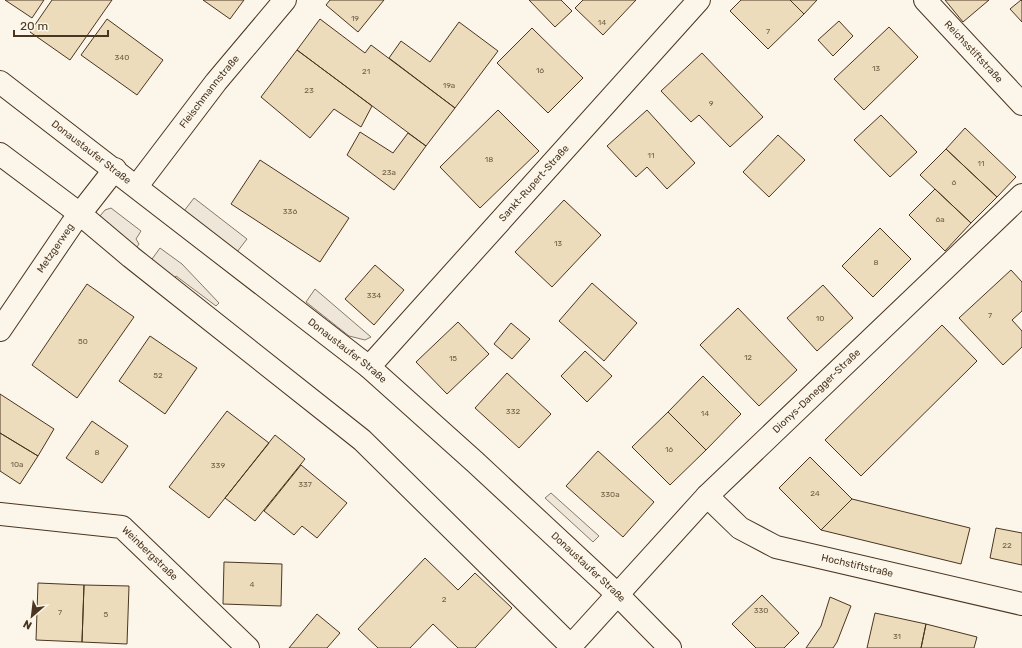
<svg xmlns="http://www.w3.org/2000/svg" width="1022" height="648" viewBox="0 0 1022 648" font-family="Rubik,sans-serif">
<rect width="100%" height="100%" fill="#fbf6e9"/>
<path fill="#ede6d9" stroke="#887966" d="M194 198 247 239 237 252 184 211Z
M111 208 141 231 136 239 139 244 132 254 112 238 100 216 105 210Z
M160 248 182 264 219 303 216 306 176 276 170 283 147 266Z
M315 289 371 337 365 340 349 336 306 302Z
M551 493 599 536 593 542 545 498Z"/>
<path fill="#ecdcbc" stroke="#4a3520" d="M5 0H44L32 18Z
M52 0H112L70 60 30 32Z
M203 0H244L230 19Z
M330 0H384L358 32 326 5Z
M529 0H561L572 11 555 27Z
M583 0H636L603 35 575 8Z
M741 0H790L804 14 768 49 730 11Z
M790 0H817L804 14Z
M945 0H989L963 22Z
M1021 0 1022 1V22L1010 9Z
M107 19 163 60 137 95 81 55Z
M320 19 365 53 371 45 455 108 426 146 297 50Z
M839 21 853 36 833 56 818 40Z
M459 22 498 51 455 108 389 58 401 41 430 62Z
M889 27 918 57 864 110 834 79Z
M532 28 583 78 548 113 497 63Z
M297 50 372 106 361 127 334 109 310 138 261 97Z
M702 53 763 117 730 147 699 115 691 122 661 91Z
M498 110 539 151 480 208 440 167Z
M647 110 695 163 667 189 647 167 636 177 607 146Z
M881 115 917 152 890 177 854 140Z
M965 128 1016 177 997 197 946 149Z
M360 132 393 153 408 133 426 146 394 190 347 155Z
M778 135 805 160 769 197 743 172Z
M946 149 997 197 971 223 920 175Z
M260 160 349 218 320 262 231 204Z
M935 189 971 223 945 251 909 215Z
M564 200 601 235 552 287 515 252Z
M880 228 911 259 873 297 842 266Z
M375 265 404 290 374 325 345 299Z
M1011 270 1022 282V311L1012 320 1022 331V347L1003 365 959 318Z
M592 283 637 323 604 361 559 321Z
M87 284 134 317 77 398 32 365Z
M823 285 853 318 817 351 787 318Z
M738 308 797 370 759 406 700 345Z
M458 322 489 354 447 394 416 362Z
M511 323 530 339 512 359 494 344Z
M942 325 977 361 861 476 825 440Z
M150 336 197 368 165 414 119 381Z
M585 351 612 376 587 402 561 376Z
M507 373 551 414 519 448 475 408Z
M703 376 741 414 706 450 668 412Z
M0 394 54 429 38 456 0 433Z
M227 411 269 443 209 518 169 487Z
M668 412 706 450 670 485 632 447Z
M92 421 128 446 102 483 66 458Z
M0 433 38 456 20 484 0 471Z
M275 435 305 459 255 521 225 498Z
M598 451 654 502 623 537 566 486Z
M810 457 852 499 821 530 779 488Z
M301 465 347 503 317 538 302 526 294 535 264 511Z
M852 499 970 528 961 564 821 530Z
M996 528 1022 533V565L990 558Z
M425 558 458 590 475 573 512 608 475 648H458L433 624 410 648H378L358 629Z
M224 562 282 564 281 606 223 604Z
M38 583 84 585 82 642 36 640Z
M84 585 129 586 127 644 82 642Z
M762 595 799 633 784 648H756L732 624Z
M830 597 851 606 837 642 833 648H806L821 626Z
M875 613 926 624 921 648H867Z
M317 614 340 633 327 648H289Z
M926 624 977 637 974 648H921Z"/>
<g fill="none" stroke-linecap="round" stroke-linejoin="round">
<defs>
<g id="minor">
<path id="s1" d="M925 0 1022 104"/>
<path d="M0 154 80 214 131 257 362 440 571 646"/>
<path id="s2" d="M137 186 216 82 285 0"/>
<path id="s3" d="M0 330 72 224 115 169"/>
<path id="s4" d="M369 367 699 0"/>
<path id="s5" d="M707 496 740 528 776 547 1022 604"/>
<path id="s6" d="M0 514 122 527 248 648"/>
<path id="s7" d="M569 648 707 496 1022 195"/>
</g>
<g id="major">
<path id="s8" d="M0 82 369 367 475 462 617 594 670 648"/>
</g>
</defs>
<use href="#minor" stroke="#4a3520" stroke-width="24"/>
<use href="#major" stroke="#4a3520" stroke-width="24"/>
<use href="#minor" stroke="#fbf6e9" stroke-width="22"/>
<use href="#major" stroke="#fbf6e9" stroke-width="22"/>
</g>
<g text-anchor="middle" dominant-baseline="central" stroke-width="3" stroke-linejoin="round" paint-order="stroke">
<g font-size="8" fill="#725f47">
<text x="355" y="18">19</text>
<text x="602" y="22">14</text>
<text x="768" y="31">7</text>
<text x="122" y="57">340</text>
<text x="876" y="68">13</text>
<text x="540" y="70">16</text>
<text x="366" y="71">21</text>
<text x="449" y="85">19a</text>
<text x="309" y="90">23</text>
<text x="711" y="103">9</text>
<text x="651" y="155">11</text>
<text x="489" y="159">18</text>
<text x="981" y="163">11</text>
<text x="389" y="172">23a</text>
<text x="954" y="182">6</text>
<text x="290" y="211">336</text>
<text x="940" y="219">6a</text>
<text x="558" y="243">13</text>
<text x="876" y="262">8</text>
<text x="374" y="295">334</text>
<text x="990" y="315">7</text>
<text x="820" y="318">10</text>
<text x="83" y="341">50</text>
<text x="748" y="357">12</text>
<text x="453" y="358">15</text>
<text x="158" y="375">52</text>
<text x="513" y="411">332</text>
<text x="705" y="413">14</text>
<text x="669" y="449">16</text>
<text x="97" y="452">8</text>
<text x="17" y="464">10a</text>
<text x="218" y="465">339</text>
<text x="305" y="484">337</text>
<text x="815" y="493">24</text>
<text x="610" y="494">330a</text>
<text x="1007" y="545">22</text>
<text x="252" y="584">4</text>
<text x="444" y="599">2</text>
<text x="761" y="610">330</text>
<text x="60" y="612">7</text>
<text x="106" y="614">5</text>
<text x="897" y="636">31</text>
</g>
<g font-size="10" fill="#4a3520" stroke="#fbf6e9">
<text stroke="none"><textPath href="#s1" startOffset="71">Reichsstiftstraße</textPath></text>
<text stroke="none"><textPath href="#s2" startOffset="119">Fleischmannstraße</textPath></text>
<text stroke="none"><textPath href="#s8" startOffset="115">Donaustaufer Straße</textPath></text>
<text stroke="none"><textPath href="#s4" startOffset="247">Sankt-Rupert-Straße</textPath></text>
<text stroke="none"><textPath href="#s3" startOffset="99">Metzgerweg</textPath></text>
<text stroke="none"><textPath href="#s8" startOffset="439">Donaustaufer Straße</textPath></text>
<text stroke="none"><textPath href="#s7" startOffset="357">Dionys-Danegger-Straße</textPath></text>
<text stroke="none"><textPath href="#s6" startOffset="161">Weinbergstraße</textPath></text>
<text stroke="none"><textPath href="#s5" startOffset="170">Hochstiftstraße</textPath></text>
<text stroke="none"><textPath href="#s8" startOffset="763">Donaustaufer Straße</textPath></text>
</g>
</g>
<g transform="translate(32 616) rotate(208)" stroke="#fbf6e9" stroke-width="3" paint-order="stroke">
<path d="M0-3L7 15L0 10L-7 15Z" fill="#4a3520"/>
<text y="-6" font-size="11" font-weight="bold" text-anchor="middle" fill="#4a3520">N</text>
</g>
<path d="M14 30v6h94v-6" fill="none" stroke="#4a3520" stroke-width="2"/>
<text x="20" y="30" font-size="12" fill="#4a3520" stroke="#fbf6e9" stroke-width="3" paint-order="stroke">20 m</text>
</svg>
